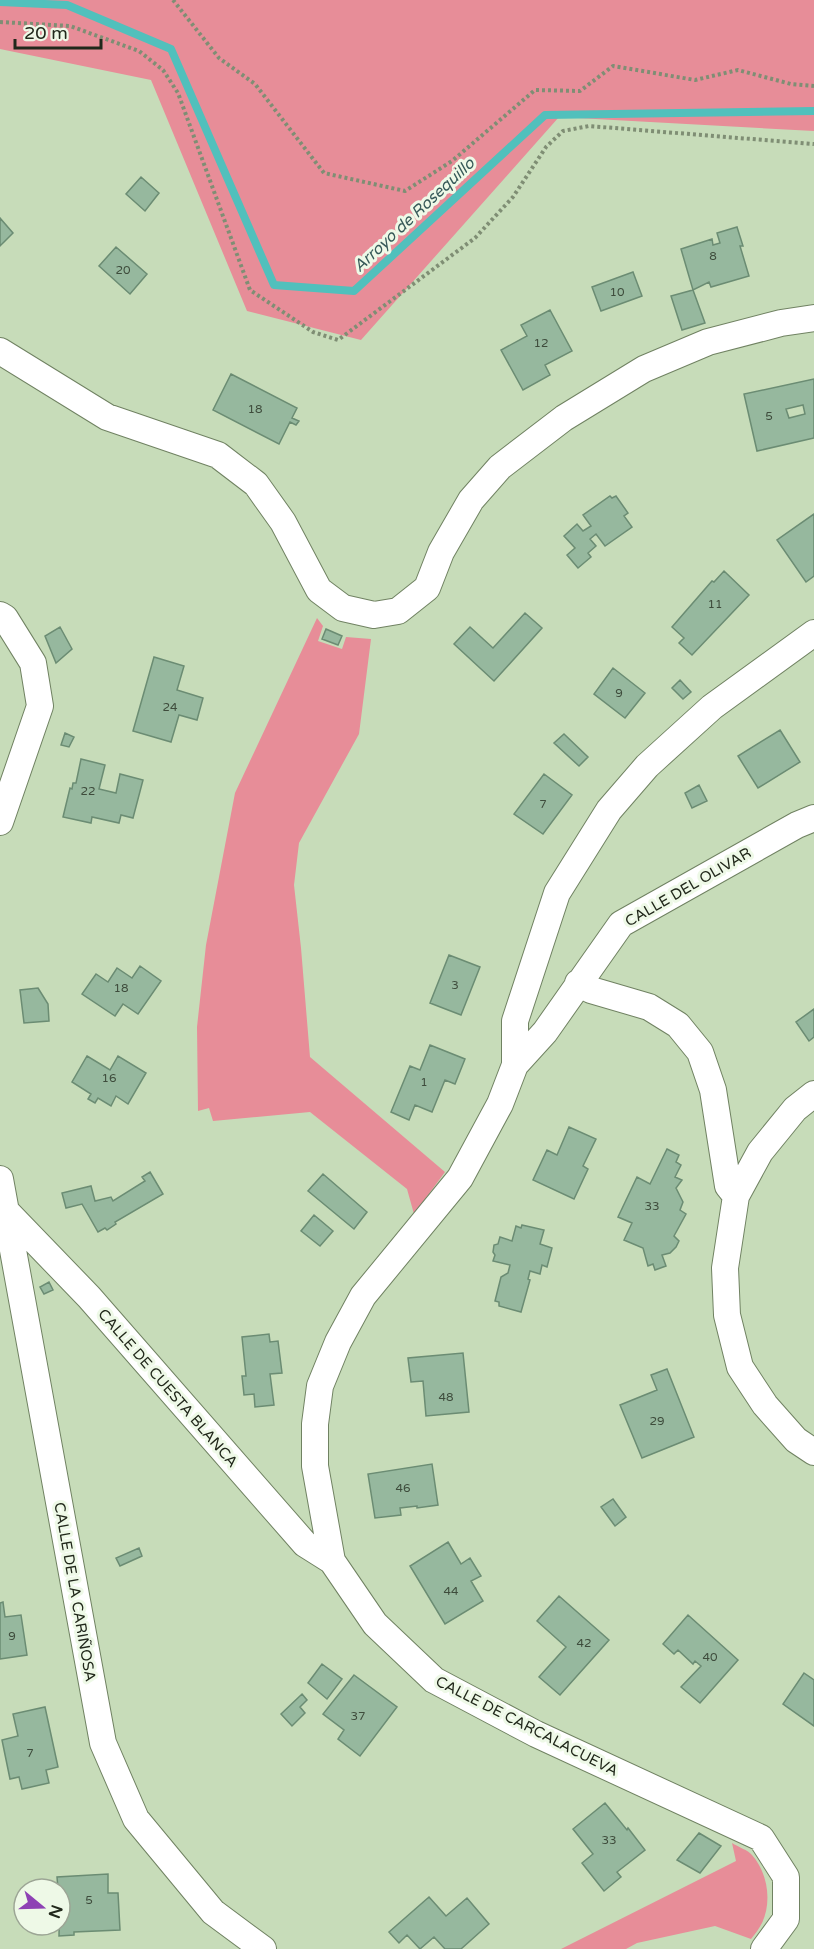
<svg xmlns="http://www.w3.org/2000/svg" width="814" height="1949" viewBox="0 0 814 1949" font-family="'Varela Round',sans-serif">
<rect width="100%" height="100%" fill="#c7dcb9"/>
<path fill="#e78d98" d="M0 0H814V131L559 117 361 340 247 311 151 80 0 49Z
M317 618 323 626 318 641 342 649 346 637 371 639 359 734 299 843 294 885 301 948 310 1057 445 1172 414 1214 407 1189 310 1112 213 1121 209 1108 198 1111 197 1027 206 945 235 793Z
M732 1843C738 1847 748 1850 752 1855 768 1873 772 1902 762 1923 759 1929 755 1934 751 1939L715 1926 637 1943 626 1949H561L736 1861Z"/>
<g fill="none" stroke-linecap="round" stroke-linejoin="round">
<path stroke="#51c0bc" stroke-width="8" d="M0 2 67 5 171 49 274 285 354 291 545 115 814 111"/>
</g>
<path fill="#96b89e" stroke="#6b8c73" stroke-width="1.5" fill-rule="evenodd" d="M141 177 159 193 145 211 126 194Z
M0 218 13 233 0 246Z
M737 227 743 246H740L749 276 711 287 709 282 693 290 681 249 712 239 713 245 720 243 717 233Z
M116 247 147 274 130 294 99 266Z
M633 272 642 296 601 311 592 287Z
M693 290 705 323 682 330 671 296Z
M550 310 572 351 545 365 550 375 523 390 501 350 527 336 521 325Z
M231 374 297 408 292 418 299 421 296 425 290 422 279 444 213 410Z
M814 379V438L757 451 744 394ZM803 405 805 414 789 418 786 409Z
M610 496 612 498 616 496 628 513 624 516 632 527 605 546 596 534 590 539 596 546 588 553 591 557 578 568 567 555 575 548 564 536 577 524 583 531 591 526 583 515Z
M814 514V576L806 582 777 540Z
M724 571 749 595 692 655 679 643 684 638 672 627 712 581 714 582Z
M525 613 542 628 494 681 454 644 470 627 493 648Z
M60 627 72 649 56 663 45 636Z
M326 629 342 636 338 645 322 639Z
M154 657 184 666 177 690 203 698 197 720 179 715 171 742 133 731Z
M613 668 645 693 625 718 594 694Z
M680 680 691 692 683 699 672 688Z
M780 730 800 762 758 788 738 756Z
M65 733 74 737 69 747 61 745Z
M564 734 588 757 579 766 554 743Z
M81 759 105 765 99 789 116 793 120 774 143 780 133 818 121 815 119 823 92 817 91 823 63 817 70 788 72 789 73 783H76Z
M544 774 572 795 543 834 514 814Z
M699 785 707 801 692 808 685 793Z
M449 955 480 967 461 1015 430 1003Z
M140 966 161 981 138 1014 123 1004 115 1016 82 994 96 974 108 982 117 968 132 978Z
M38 988 48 1004 49 1021 24 1023 20 990Z
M814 1009V1037L809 1041 796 1022Z
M430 1045 465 1059 455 1084 445 1080 432 1112 415 1105 409 1120 391 1112 410 1066 420 1070Z
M87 1056 110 1070 118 1056 146 1073 128 1104 116 1096 111 1106 98 1098 95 1103 88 1099 91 1094 72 1082Z
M569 1127 596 1139 583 1166 588 1169 574 1199 533 1180 547 1150 557 1155Z
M667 1149 679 1155 676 1162 681 1165 675 1177 682 1180 676 1188 683 1202 680 1210 686 1214 674 1236 679 1241 676 1247 670 1253 662 1255 666 1266 655 1270 653 1264 648 1266 643 1248 624 1240 632 1223 618 1217 637 1177 650 1184Z
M150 1172 163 1194 115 1222 116 1224 107 1230 105 1228 98 1232 82 1204 66 1208 62 1193 91 1186 95 1201 111 1197 113 1201 145 1181 142 1177Z
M323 1174 367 1212 354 1229 308 1191Z
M314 1215 333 1231 320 1246 301 1231Z
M522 1225 544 1230 540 1244 552 1248 547 1267 542 1265 540 1274 530 1271 528 1279 530 1280 521 1312 499 1306V1302L495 1301 501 1277 508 1273 510 1265 493 1261 495 1255 493 1252 494 1245 498 1244 500 1237 512 1241 516 1226 521 1228Z
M49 1282 53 1290 44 1294 40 1287Z
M269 1334 270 1342 278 1341 282 1373 270 1374 274 1405 255 1407 254 1394 244 1395 242 1376H246L242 1337Z
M463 1353 469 1412 426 1416 423 1381 411 1382 408 1358Z
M667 1369 694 1437 642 1458 620 1405 657 1390 651 1375Z
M432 1464 438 1505 417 1508V1506L400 1508 401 1515 375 1518 368 1474Z
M613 1499 626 1517 615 1526 601 1507Z
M448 1542 461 1564 470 1558 481 1576 471 1581 483 1601 445 1624 410 1566Z
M139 1548 142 1556 120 1566 116 1558Z
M559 1596 609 1640 560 1695 539 1677 566 1647 537 1621Z
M3 1602 5 1617 21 1615 27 1655 0 1659V1603Z
M688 1615 738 1660 700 1703 681 1687 701 1666 695 1661 693 1664 678 1650 674 1654 663 1644Z
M322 1664 342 1679 327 1699 308 1683Z
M804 1673 814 1680V1726L783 1704Z
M354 1675 397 1707 360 1756 338 1739 344 1730 323 1714Z
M302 1694 307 1700 300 1707 305 1713 292 1726 281 1714Z
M45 1707 58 1767 46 1770 49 1783 22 1789 19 1777 10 1779 2 1740 18 1736 13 1714Z
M605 1803 627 1830 628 1828 645 1850 617 1872 621 1877 604 1891 582 1863 593 1854 573 1829Z
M699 1833 721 1846 700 1873 677 1860Z
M108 1874V1893H118L120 1930 74 1932V1935L59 1936 60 1889H58L57 1877Z
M429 1897 446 1916 467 1898 489 1924 461 1949H445L434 1937 420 1949 407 1935 399 1943 389 1932Z"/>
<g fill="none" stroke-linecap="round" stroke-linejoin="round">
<defs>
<path id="minor" d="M0 351 107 417 218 455 256 484 283 522 319 590 343 608 374 615 398 611 427 588 441 552 471 500 500 467 564 418 644 369 708 342 781 323 814 318
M0 615 5 618 33 663 40 706 0 822
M578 983 591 990 649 1007 678 1025 700 1052 713 1090 728 1186 736 1196
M515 1065V1021L557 893 609 810 647 766 712 707 814 633
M814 1094 795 1109 760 1152 736 1196 725 1268 727 1315 740 1367 765 1405 796 1440 814 1452
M0 1179 103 1743 136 1819 213 1912 263 1949
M6 1211 89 1297 305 1544 332 1561
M764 1949 786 1919V1877L761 1838 536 1734 434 1680 375 1624 332 1561 315 1466V1424L320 1386 338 1342 363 1296 460 1178 500 1104 515 1065 545 1032 621 924 797 825 814 818"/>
</defs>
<use href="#minor" stroke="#708262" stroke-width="28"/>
<path stroke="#7f8e74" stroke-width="4" stroke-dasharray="3 3" stroke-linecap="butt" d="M173 0 219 58 255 84 324 173 405 191 452 161 535 90 580 91 613 66 695 80 738 70 791 84 814 86
M0 22 70 26 139 51 163 70 178 93 250 290 313 332 338 340 475 238 513 197 546 147 563 131 589 126 814 144"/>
<use href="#minor" stroke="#fff" stroke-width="26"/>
</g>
<g text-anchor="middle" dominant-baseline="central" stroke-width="6" stroke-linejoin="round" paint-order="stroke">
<g font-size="12" fill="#3e4c3c">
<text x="713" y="256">8</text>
<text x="123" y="270">20</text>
<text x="617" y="292">10</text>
<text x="541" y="343">12</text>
<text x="255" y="409">18</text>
<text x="769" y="416">5</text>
<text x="715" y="604">11</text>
<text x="619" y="693">9</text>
<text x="170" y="707">24</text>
<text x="88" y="791">22</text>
<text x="543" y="804">7</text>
<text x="455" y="985">3</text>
<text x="121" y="988">18</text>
<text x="109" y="1078">16</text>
<text x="424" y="1082">1</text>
<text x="652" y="1206">33</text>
<text x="446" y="1397">48</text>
<text x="657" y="1421">29</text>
<text x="403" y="1488">46</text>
<text x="451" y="1591">44</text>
<text x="12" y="1636">9</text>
<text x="584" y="1643">42</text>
<text x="710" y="1657">40</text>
<text x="358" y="1716">37</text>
<text x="30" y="1753">7</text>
<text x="609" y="1840">33</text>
<text x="89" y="1900">5</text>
</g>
<g font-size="15" fill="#21281b" stroke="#eef9e7">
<text transform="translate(688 887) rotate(-30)">CALLE DEL OLIVAR</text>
<text transform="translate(168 1388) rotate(49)">CALLE DE CUESTA BLANCA</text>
<text transform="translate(75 1592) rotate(80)">CALLE DE LA CARIÑOSA</text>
<text transform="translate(527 1726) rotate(27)">CALLE DE CARCALACUEVA</text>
</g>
<g font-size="16" font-style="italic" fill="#385a59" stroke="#eef9e7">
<text transform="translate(414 215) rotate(-43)">Arroyo de Rosequillo</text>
</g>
</g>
<g transform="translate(42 1907) rotate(109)"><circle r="28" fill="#eef9e7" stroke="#9ca595" stroke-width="1.5"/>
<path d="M0-4.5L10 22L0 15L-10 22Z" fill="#8e42b4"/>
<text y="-9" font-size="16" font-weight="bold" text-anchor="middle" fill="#21281b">N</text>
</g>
<path d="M15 39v9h86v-9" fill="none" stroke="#21281b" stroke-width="3"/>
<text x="24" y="39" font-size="18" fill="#21281b" stroke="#eef9e7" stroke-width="4.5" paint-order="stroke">20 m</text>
</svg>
